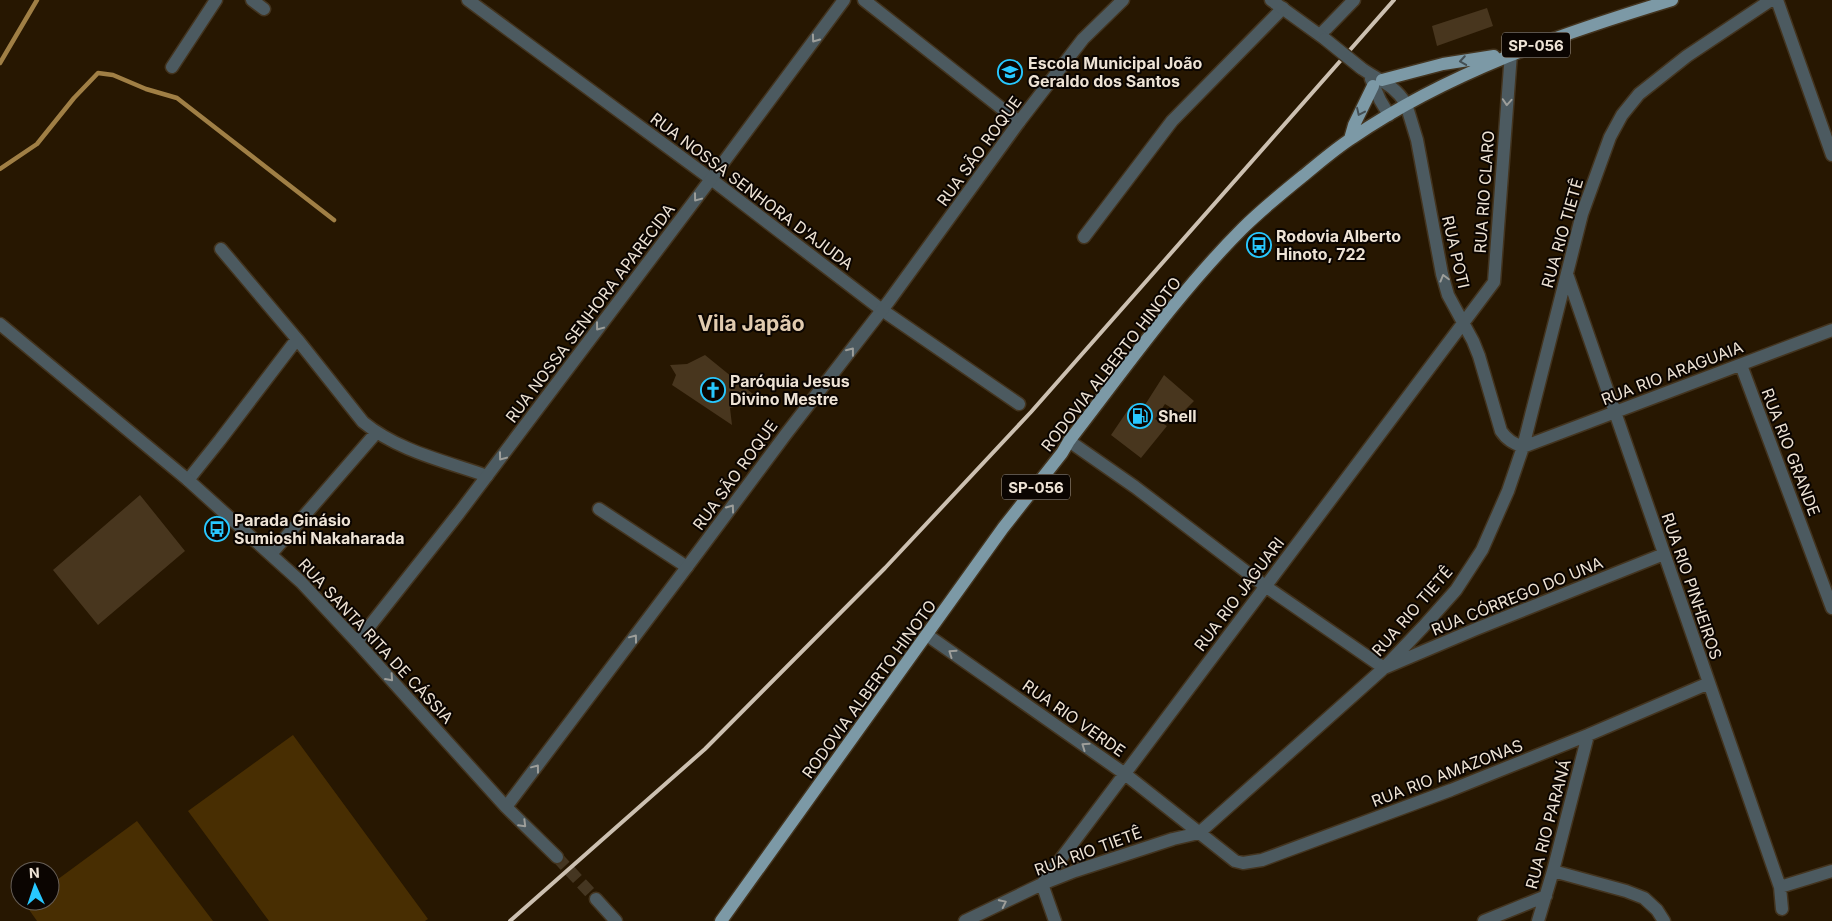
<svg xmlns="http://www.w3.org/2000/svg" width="1832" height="921" viewBox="0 0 1832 921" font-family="Inter,sans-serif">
<rect width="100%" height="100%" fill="#271701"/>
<path fill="#482e02" d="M293 735 428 919 425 921H269L188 811Z
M137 821 213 921H37L25 904 29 901H50V885Z"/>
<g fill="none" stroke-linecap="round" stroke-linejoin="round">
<path stroke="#a07f45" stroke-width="4.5" d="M0 63 37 0
M0 169 37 144 74 98 98 73 113 75 146 89 177 98 334 220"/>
</g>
<path fill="#48361e" d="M1487 8 1493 26 1437 46 1432 26Z
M705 355 753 394 742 405 730 408 732 425 672 385 676 375 670 365 687 364Z
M1164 375 1194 401 1181 414 1165 404 1155 419 1167 426 1141 458 1111 435 1132 404 1143 408Z
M140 495 185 551 98 625 53 570Z"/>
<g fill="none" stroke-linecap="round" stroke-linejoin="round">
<path stroke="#453621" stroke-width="12" stroke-dasharray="12 6" stroke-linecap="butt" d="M557 857 596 899"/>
<defs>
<path id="minor" d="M252 0 264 9
M468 0 711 179 882 310 1019 404
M864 0 1019 122
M1777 0 1832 155
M1320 35 1354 0
M172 67 216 0
M1406 104 1417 140 1442 274 1448 295 1473 341 1479 356 1501 431C1507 440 1513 443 1523 447L1832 330
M1084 237 1172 121 1283 8
M221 249 297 339 363 422C398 451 445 461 487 476
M1567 274 1780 887 1782 909
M1741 365 1832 608
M1069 441 1135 487 1265 586 1384 668 1476 629 1664 554
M188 480 220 440 297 339
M599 509 687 567
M271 554 376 433
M927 635 1125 774 1235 861 1243 863 1262 860 1451 790 1588 735 1709 683
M1553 871 1626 891 1644 898 1657 910 1664 921
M1042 884 1494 282 1511 53
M1042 884 1055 921
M1780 887 1832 871
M965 921 1042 884 1075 871 1173 839 1199 833 1384 668 1423 627 1456 590 1482 550 1508 491 1523 447 1582 214 1610 137 1622 115 1639 94 1687 56 1771 0
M1484 921 1546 896
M1538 921 1553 871 1588 735"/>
<path id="tertiary" d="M1271 0 1325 39
M1361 68C1379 81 1394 84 1406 104
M1371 79 1380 100 1389 115
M0 324 188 480 301 582 357 642 506 807 557 857
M357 642 459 513 711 179 844 0
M506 807 687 567 786 434 889 301 1019 122 1083 39 1123 0
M596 899 616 921"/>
<path id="primary" d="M1382 80 1443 64 1494 56
M1350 139 1354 125 1373 86
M721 921 1003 528 1062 453 1069 441C1124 370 1179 292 1242 229 1261 210 1282 193 1303 176 1319 163 1335 149 1352 138 1449 72 1560 34 1672 0"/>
</defs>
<use href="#minor" stroke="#43341f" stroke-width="15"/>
<use href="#tertiary" stroke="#43341f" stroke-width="15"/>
<use href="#primary" stroke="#43341f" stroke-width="15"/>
<use href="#minor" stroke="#4c5a60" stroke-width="12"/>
<use href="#tertiary" stroke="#4c5a60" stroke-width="12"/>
<use href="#primary" stroke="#7c99a6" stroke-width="12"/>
<path stroke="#ccc0b1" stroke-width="4" d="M510 921 705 749 885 568 1031 412 1394 0"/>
<defs>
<path id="tertiary-bridge" d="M1325 39 1361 68"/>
</defs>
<use href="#tertiary-bridge" stroke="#43341f" stroke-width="15" stroke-linecap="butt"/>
<use href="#tertiary-bridge" stroke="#4c5a60" stroke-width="12"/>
</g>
<defs><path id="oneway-chevron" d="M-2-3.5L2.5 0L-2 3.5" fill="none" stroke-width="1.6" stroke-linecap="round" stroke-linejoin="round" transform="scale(1.25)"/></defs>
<g stroke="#9d9e9a">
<use href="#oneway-chevron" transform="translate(815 39) rotate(126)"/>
<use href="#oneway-chevron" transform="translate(1507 102) rotate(94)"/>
<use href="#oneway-chevron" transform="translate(697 198) rotate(127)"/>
<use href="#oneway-chevron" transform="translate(1444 278) rotate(-105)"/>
<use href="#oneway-chevron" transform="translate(599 327) rotate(127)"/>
<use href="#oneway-chevron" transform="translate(851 351) rotate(-52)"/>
<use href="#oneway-chevron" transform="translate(502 457) rotate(127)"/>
<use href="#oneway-chevron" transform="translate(731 508) rotate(-54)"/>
<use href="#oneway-chevron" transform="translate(634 638) rotate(-53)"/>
<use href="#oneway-chevron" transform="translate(952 653) rotate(-145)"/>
<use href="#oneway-chevron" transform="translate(390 678) rotate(48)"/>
<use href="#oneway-chevron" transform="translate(1085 746) rotate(-145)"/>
<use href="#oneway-chevron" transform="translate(536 768) rotate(-53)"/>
<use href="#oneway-chevron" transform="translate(523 824) rotate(45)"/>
<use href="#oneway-chevron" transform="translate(1003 903) rotate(-26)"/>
</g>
<g stroke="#444f54">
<use href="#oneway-chevron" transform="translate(1463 61) rotate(171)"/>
<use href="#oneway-chevron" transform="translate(1360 112) rotate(115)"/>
</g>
<defs>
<symbol id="school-ring" viewBox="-11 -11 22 22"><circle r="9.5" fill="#0b0501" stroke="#28c8ff" stroke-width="1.5"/><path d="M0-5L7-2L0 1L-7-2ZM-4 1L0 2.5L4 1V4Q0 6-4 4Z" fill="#28c8ff"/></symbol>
<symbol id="bus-ring" viewBox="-11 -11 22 22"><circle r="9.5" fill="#0b0501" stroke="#28c8ff" stroke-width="1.5"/><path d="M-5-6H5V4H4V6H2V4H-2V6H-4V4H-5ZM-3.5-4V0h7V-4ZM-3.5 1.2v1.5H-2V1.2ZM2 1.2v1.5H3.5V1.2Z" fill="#28c8ff"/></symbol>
<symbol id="church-ring" viewBox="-11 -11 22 22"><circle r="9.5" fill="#0b0501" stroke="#28c8ff" stroke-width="1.5"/><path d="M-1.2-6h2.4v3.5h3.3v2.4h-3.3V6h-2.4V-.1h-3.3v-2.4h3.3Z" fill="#28c8ff"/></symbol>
<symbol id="fuel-ring" viewBox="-11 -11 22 22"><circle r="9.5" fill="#0b0501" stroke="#28c8ff" stroke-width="1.5"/><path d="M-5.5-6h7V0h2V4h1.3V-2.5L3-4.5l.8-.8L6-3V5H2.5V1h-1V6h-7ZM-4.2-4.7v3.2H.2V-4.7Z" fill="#28c8ff"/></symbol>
</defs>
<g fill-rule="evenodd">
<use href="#school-ring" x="996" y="58" width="28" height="28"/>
<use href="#bus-ring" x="1245" y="231" width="28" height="28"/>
<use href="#church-ring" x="699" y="376" width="28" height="28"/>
<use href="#fuel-ring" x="1126" y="402" width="28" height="28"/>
<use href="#bus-ring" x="203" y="515" width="28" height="28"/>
</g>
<g text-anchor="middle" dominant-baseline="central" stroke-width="4" stroke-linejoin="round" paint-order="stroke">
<g fill="#0b0501" stroke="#aaa095" stroke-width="1">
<rect x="1502" y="32.5" width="68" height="25" rx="4"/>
<rect x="1002" y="474.5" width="68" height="25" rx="4"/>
</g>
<g font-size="15" font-weight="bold" fill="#eee3d5">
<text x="1536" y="45">SP-056</text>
<text x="1036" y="487">SP-056</text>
</g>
<g font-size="16" font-weight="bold" fill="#eee3d5" stroke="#0b0501" text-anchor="start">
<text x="1028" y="63">Escola Municipal João<tspan x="1028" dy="18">Geraldo dos Santos</tspan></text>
<text x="1276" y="236">Rodovia Alberto<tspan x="1276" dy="18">Hinoto, 722</tspan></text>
<text x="730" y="381">Paróquia Jesus<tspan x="730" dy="18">Divino Mestre</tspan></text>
<text x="1158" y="416">Shell</text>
<text x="234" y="520">Parada Ginásio<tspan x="234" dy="18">Sumioshi Nakaharada</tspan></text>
</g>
<g font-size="16" fill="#eee3d5" stroke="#0b0501">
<text transform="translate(979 151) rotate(-54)">RUA SÃO ROQUE</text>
<text transform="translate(752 191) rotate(37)">RUA NOSSA SENHORA D'AJUDA</text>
<text transform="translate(1484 192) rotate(-86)">RUA RIO CLARO</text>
<text transform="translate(1562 233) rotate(-74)">RUA RIO TIETÊ</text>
<text transform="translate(1456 252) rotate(77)">RUA POTI</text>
<text transform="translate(590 313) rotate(-53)">RUA NOSSA SENHORA APARECIDA</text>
<text transform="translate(1111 364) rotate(-52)">RODOVIA ALBERTO HINOTO</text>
<text transform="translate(1672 373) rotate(-21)">RUA RIO ARAGUAIA</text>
<text transform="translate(1791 452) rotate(69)">RUA RIO GRANDE</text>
<text transform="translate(735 475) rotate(-54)">RUA SÃO ROQUE</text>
<text transform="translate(1692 586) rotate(71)">RUA RIO PINHEIROS</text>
<text transform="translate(1239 594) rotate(-53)">RUA RIO JAGUARI</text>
<text transform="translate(1517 596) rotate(-22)">RUA CÓRREGO DO UNA</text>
<text transform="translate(1412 611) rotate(-49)">RUA RIO TIETÊ</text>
<text transform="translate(376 641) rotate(47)">RUA SANTA RITA DE CÁSSIA</text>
<text transform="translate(869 689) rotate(-54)">RODOVIA ALBERTO HINOTO</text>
<text transform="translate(1074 718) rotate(35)">RUA RIO VERDE</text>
<text transform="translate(1447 773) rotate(-21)">RUA RIO AMAZONAS</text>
<text transform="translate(1548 824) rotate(-75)">RUA RIO PARANÁ</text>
<text transform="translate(1088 851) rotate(-20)">RUA RIO TIETÊ</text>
</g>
<g font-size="21" font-weight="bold" fill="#e1cbaf" stroke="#0b0501">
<text x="751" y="323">Vila Japão</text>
</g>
</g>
<g transform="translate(35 886) rotate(357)"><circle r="24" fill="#0b0501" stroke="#665e56"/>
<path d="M0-4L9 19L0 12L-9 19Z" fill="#28c8ff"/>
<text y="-8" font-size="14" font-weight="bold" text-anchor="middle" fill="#eee3d5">N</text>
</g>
</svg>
